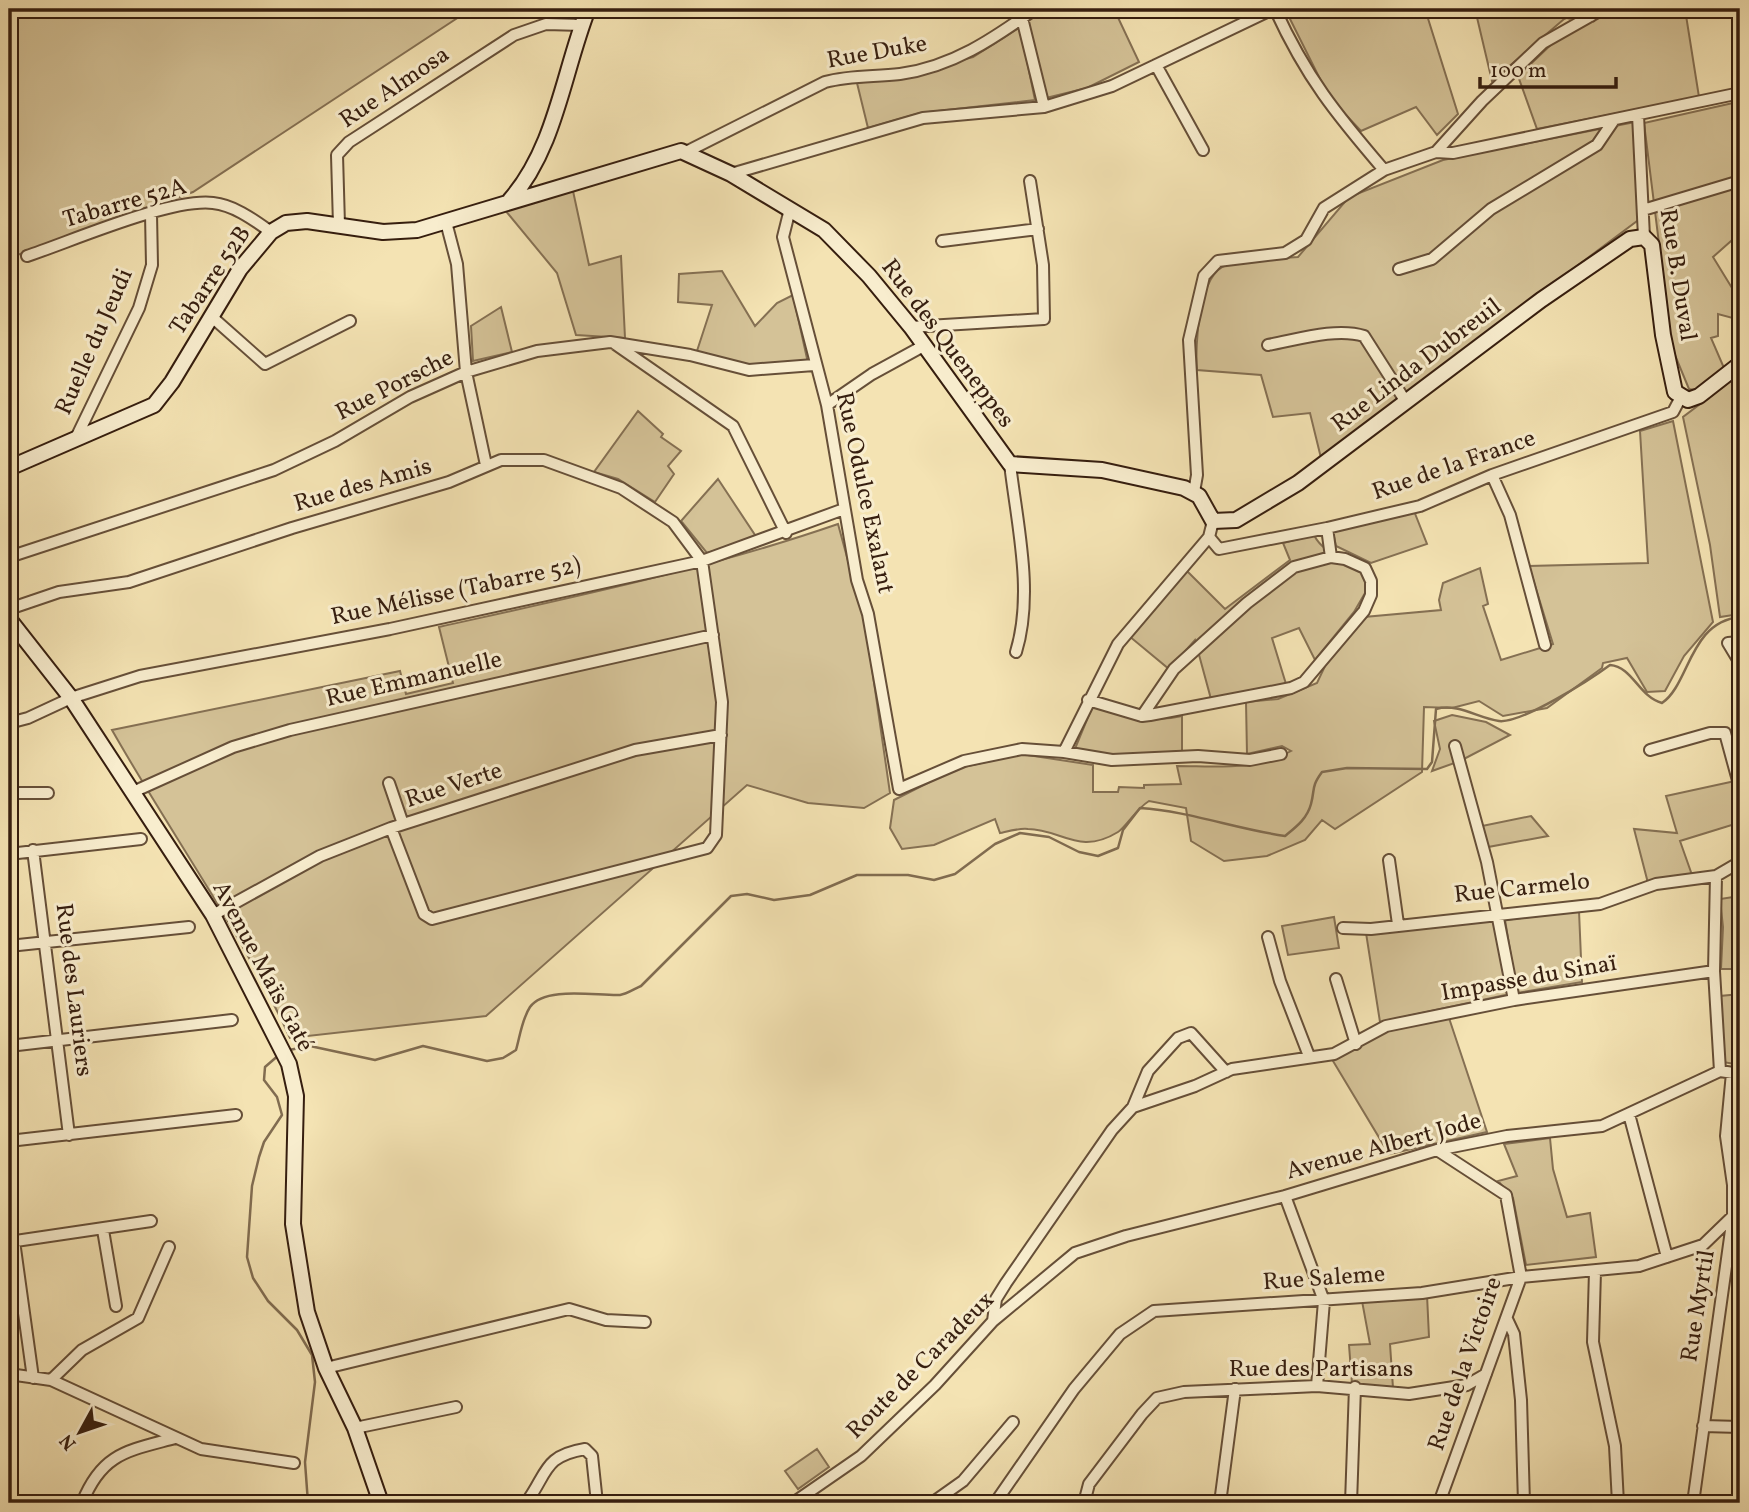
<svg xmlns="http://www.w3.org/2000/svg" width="1749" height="1512" viewBox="0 0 1749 1512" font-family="Vollkorn,serif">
<rect width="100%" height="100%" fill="#f4e3b3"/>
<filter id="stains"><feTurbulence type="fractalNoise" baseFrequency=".00286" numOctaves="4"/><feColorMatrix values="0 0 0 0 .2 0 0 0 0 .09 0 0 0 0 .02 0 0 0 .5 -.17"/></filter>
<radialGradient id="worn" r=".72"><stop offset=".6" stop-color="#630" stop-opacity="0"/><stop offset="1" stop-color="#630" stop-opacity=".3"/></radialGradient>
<path fill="#d4c297" stroke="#857053" stroke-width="2" d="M9 9H471L193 192 9 258Z
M1044 9H1114L1139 62 1087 88 1046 98 1026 21Z
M1285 9H1425L1458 114 1437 135 1416 107 1361 131 1329 97Z
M1475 9H1589L1564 19 1492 81Z
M1610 9H1685L1699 97 1537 129 1518 76 1558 38Z
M1020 27 1035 100 920 113 868 128 857 83 901 76 973 57Z
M1733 103 1737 141 1740 142V233L1713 257 1740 301V320L1718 314V336L1711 338 1724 368 1695 390 1689 389 1672 348 1644 123Z
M1635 122 1645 215 1321 458 1310 413 1273 417 1261 375 1197 370C1195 346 1198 273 1227 265 1249 258 1275 259 1298 257L1349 197 1443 160Z
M573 191 589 265 621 256 625 338 576 335 557 273 505 210Z
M722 271 755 326 777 303 793 295 808 363 750 366 696 354 712 305 678 302 679 274Z
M501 307 512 352 473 361 471 326Z
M1740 374V614L1720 617 1710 545 1683 417Z
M638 411 663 434 661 437 681 451 668 466 674 474 655 502 618 479 594 472Z
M1673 421 1713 622 1684 656 1665 691 1647 692 1627 658 1603 663 1602 668 1547 708 1503 716 1479 701 1452 708 1424 707 1422 772 1335 829 1322 820 1305 840 1267 856 1224 861 1191 841 1186 808 1149 801C1136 809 1126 827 1118 832 1079 856 1061 829 1028 829 1019 828 1009 831 1000 833L995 819 934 845 902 849 890 828 894 800 955 769 1021 754 1093 765V792H1118L1119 787 1144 788V785L1181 784 1177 766C1215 766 1257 771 1291 751L1282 746 1247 754 1246 702 1278 699 1317 683 1335 645 1364 617 1441 610 1439 600 1443 583 1480 568 1488 604 1483 606 1501 660 1553 644 1529 566 1648 563 1640 431Z
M718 479 757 538 707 553 681 521Z
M1414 511 1427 544 1371 563 1336 546 1333 532Z
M838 524 866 627 890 793 864 808 808 803 747 785 486 1016 290 1038C240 929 171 834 112 730L400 671 406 694 453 683 439 627C574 597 708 569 838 524Z
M1314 535C1327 561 1359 556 1372 581L1354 612 1315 660 1299 628 1272 638 1286 684 1211 699 1195 640 1169 669 1129 636 1187 571 1225 609 1290 560 1283 543Z
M1093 705C1124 715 1149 724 1182 716V751L1122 756 1074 751Z
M1452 715 1486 722 1510 735 1460 761 1432 771 1440 749 1434 721Z
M1735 781V824L1680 841 1692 875 1648 883 1634 829 1677 833 1666 796Z
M1531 816 1548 836 1488 847 1482 826Z
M1740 896V969H1721L1723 927 1720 899Z
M1579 911 1582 982 1517 993 1505 920Z
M1334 917 1339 948 1288 955 1282 926Z
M1494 919 1510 994 1380 1022 1366 933Z
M1740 994V1065L1723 1062 1720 996Z
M1449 1018 1487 1132 1389 1154 1330 1056 1388 1031Z
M1550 1138 1553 1169 1567 1217 1590 1213 1596 1257 1526 1265 1513 1198 1498 1181 1517 1176 1504 1144Z
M1427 1295 1429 1337 1390 1344 1393 1388 1352 1384 1349 1345 1370 1344 1362 1301Z
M817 1449 829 1467 798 1489 785 1471Z"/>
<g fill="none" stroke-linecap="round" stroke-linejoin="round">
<path stroke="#816c50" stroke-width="2.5" d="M289 1050 310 1046 375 1060 423 1046 487 1061 503 1058 516 1050C520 1036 522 1019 530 1007 545 986 596 996 620 995 627 994 634 989 641 986L731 896 747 894 774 900 810 895 857 875H908L934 880 955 874 995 844 1020 833 1049 837 1079 852 1098 856 1118 848 1123 830 1140 808C1188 811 1236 829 1285 836 1296 827 1307 819 1311 804 1315 789 1311 787 1322 772L1347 768 1427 769 1432 762 1436 709C1459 703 1477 718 1499 721 1521 724 1591 679 1610 665 1633 667 1638 696 1662 703 1690 684 1689 622 1740 617
M280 1054 265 1067 264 1080 277 1097 282 1115 264 1142 259 1157 252 1186 247 1257 253 1278 268 1301 297 1330 312 1355 315 1382 305 1462 308 1503"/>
<defs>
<path id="street" d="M1275 9C1306 77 1336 114 1384 170
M1550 9 1591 16
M1022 18 1044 107
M1156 65 1203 150
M1638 115 1644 237
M686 152 825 82C850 75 874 77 900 74 952 67 993 39 1035 9
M1436 152 1453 153 1740 93
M731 174 923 118 1044 107 1112 86 1273 9
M790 209 783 237 827 405 857 580 868 614 899 789 964 761 1022 749 1064 752 1112 760 1198 756 1250 760 1281 754
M1643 210 1740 181
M446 222 457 264 466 372 486 465
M339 225 337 155 349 142 514 35 546 24 582 25
M942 241 1038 229
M27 256C72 241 170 198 213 203 234 205 254 220 271 232
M1399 269 1432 259 1491 209 1597 145 1614 120
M212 317 265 364 350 321
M911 327 1044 319 1043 265 1030 181
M615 344 733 426 786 533
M1268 345C1296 340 1336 327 1364 336L1406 402
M827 405 872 374 925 345
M75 440 139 308 152 265 151 214
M1010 464C1017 524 1034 593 1016 652
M1492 475 1510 515 1545 645
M1194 492 1197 475 1189 340 1204 276 1218 261 1285 253 1306 240 1324 208 1384 170 1436 152 1482 101 1543 43 1603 9
M1213 521 1209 537 1219 549 1327 528 1420 506 1492 475 1673 412 1681 397
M1327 528 1331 557
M9 557 274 470 335 441 410 397 466 372 537 351 610 342 690 355 749 370 814 365
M9 609 59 592 129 582 292 528 449 482 501 460H544L621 488 673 522 702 561 722 702 716 835 707 848 432 919 424 914 391 828
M1740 642 1728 643 1740 663
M1088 700 1142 716 1150 715 1291 688 1304 682 1364 611 1371 595V581L1365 568 1345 559 1331 557 1294 567 1247 603 1174 669 1142 716
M9 723 28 718 71 698 140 676 390 629 702 561 844 509
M1455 746 1487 862 1514 1000
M1650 750 1710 733H1725L1740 788 1739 862
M1064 752 1118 644 1209 537
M389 783 403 824
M133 792 233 747 290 730 713 635
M9 793H48
M33 850 69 1135
M9 854 141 839
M1389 860 1398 924
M1716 876 1714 971 1720 1071
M213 915 320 856 391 828 635 750 721 735
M1343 928 1371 929 1600 904 1656 884 1716 876 1740 862
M1268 937 1280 981 1309 1056
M9 946 189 927
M1336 979 1356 1044
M9 1046 232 1020
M1133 1107 1195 1086 1232 1069 1334 1054 1386 1026 1514 1000 1714 971
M1629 1114 1667 1257
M9 1141 236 1115
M1437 1150 1506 1195 1521 1277 1439 1503
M1285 1196 1324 1301 1317 1386
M103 1230 116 1306
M14 1241 33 1378
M9 1242 151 1221
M1595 1271 1593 1342 1615 1446 1618 1503
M1507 1319 1514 1334 1521 1400 1524 1503
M993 1321 996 1299 1006 1283 1112 1130 1133 1107 1148 1071 1178 1038 1191 1033 1226 1072
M326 1368 569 1309 606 1320 645 1322
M9 1374 51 1380 201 1449 294 1463
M51 1380 82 1350 138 1318 169 1247
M1703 1426 1740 1427
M355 1428 456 1407
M82 1503C102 1453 127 1451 175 1438
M526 1503C548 1473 543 1456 585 1449L592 1456 597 1503
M793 1503 861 1456 935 1385 993 1321 1075 1253 1126 1236 1285 1196 1437 1150 1507 1136 1602 1126 1720 1071 1740 1074
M932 1503 963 1481 1013 1422
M995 1503 1074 1389 1120 1334 1154 1311 1422 1293 1521 1277 1639 1266 1703 1245 1733 1216
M1084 1503 1089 1484 1142 1414 1157 1398 1184 1392 1317 1386 1409 1394 1467 1385 1486 1374
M1220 1503 1235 1389
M1351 1503 1355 1387
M1693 1503 1733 1216V1185L1726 1136 1732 1073"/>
<path id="secondary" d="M510 200C556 147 563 73 588 9
M9 468 154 405 172 382 240 269 271 232 286 223 307 221 383 232 417 230 681 151 731 174 824 230 869 276 911 327 1010 464 1102 470 1184 488 1199 496 1213 521 1236 520 1298 483 1541 300 1630 239 1644 237 1652 245 1663 335 1675 392 1688 400 1699 396 1740 364
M9 619 71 698 213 915 289 1064 296 1096 293 1224 307 1312 326 1368 355 1428 381 1503"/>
</defs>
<use href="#street" stroke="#664f38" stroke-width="14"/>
<use href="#secondary" stroke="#361e0f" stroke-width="18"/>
<use href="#street" stroke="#f8edce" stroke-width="10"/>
<use href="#secondary" stroke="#f8edce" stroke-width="14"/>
</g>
<g text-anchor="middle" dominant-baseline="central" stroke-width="6" stroke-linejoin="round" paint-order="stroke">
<g font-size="24" fill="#361e0f" stroke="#f8edce">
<text transform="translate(877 53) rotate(-10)">Rue Duke</text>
<text transform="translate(395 88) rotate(-34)">Rue Almosa</text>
<text transform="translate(125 204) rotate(-16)">Tabarre 52A</text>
<text transform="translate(1677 275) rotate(81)">Rue B. Duval</text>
<text transform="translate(211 281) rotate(-56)">Tabarre 52B</text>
<text transform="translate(95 342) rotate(-66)">Ruelle du Jeudi</text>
<text transform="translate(947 344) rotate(53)">Rue des Queneppes</text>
<text transform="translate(1417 366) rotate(-37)">Rue Linda Dubreuil</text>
<text transform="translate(395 386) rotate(-27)">Rue Porsche</text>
<text transform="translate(1454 466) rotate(-19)">Rue de la France</text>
<text transform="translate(363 486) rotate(-16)">Rue des Amis</text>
<text transform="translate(864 493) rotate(78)">Rue Odulce Exalant</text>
<text transform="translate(456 592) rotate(-12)">Rue Mélisse (Tabarre 52)</text>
<text transform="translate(414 680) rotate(-13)">Rue Emmanuelle</text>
<text transform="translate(454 786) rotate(-18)">Rue Verte</text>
<text transform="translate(1522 889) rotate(-6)">Rue Carmelo</text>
<text transform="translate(262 967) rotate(62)">Avenue Maïs Gaté</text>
<text transform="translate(1529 979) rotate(-10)">Impasse du Sinaï</text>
<text transform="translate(73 990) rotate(83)">Rue des Lauriers</text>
<text transform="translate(1384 1147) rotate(-15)">Avenue Albert Jode</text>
<text transform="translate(1324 1279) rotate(-4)">Rue Saleme</text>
<text transform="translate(1699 1306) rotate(-81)">Rue Myrtil</text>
<text transform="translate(1466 1364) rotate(-71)">Rue de la Victoire</text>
<text transform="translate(921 1366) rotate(-45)">Route de Caradeux</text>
<text x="1321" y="1370">Rue des Partisans</text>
</g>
</g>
<rect width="1749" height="1512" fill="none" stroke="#f4e3b3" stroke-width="35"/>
<rect x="10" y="10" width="1728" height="1491" fill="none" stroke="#361e0f" stroke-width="3.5"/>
<rect x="18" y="18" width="1714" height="1477" fill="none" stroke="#361e0f" stroke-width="2"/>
<g transform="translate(80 1432) rotate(230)" stroke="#f8edce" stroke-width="5" paint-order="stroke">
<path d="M0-5L12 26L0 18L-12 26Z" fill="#361e0f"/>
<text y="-10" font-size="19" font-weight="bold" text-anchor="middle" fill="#361e0f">N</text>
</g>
<path d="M1480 77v10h136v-10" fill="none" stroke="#361e0f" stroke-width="3.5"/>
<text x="1490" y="77" font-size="21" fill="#361e0f" stroke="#f8edce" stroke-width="5" paint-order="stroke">100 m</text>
<rect width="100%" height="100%" filter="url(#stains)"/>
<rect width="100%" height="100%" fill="url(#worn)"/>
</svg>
